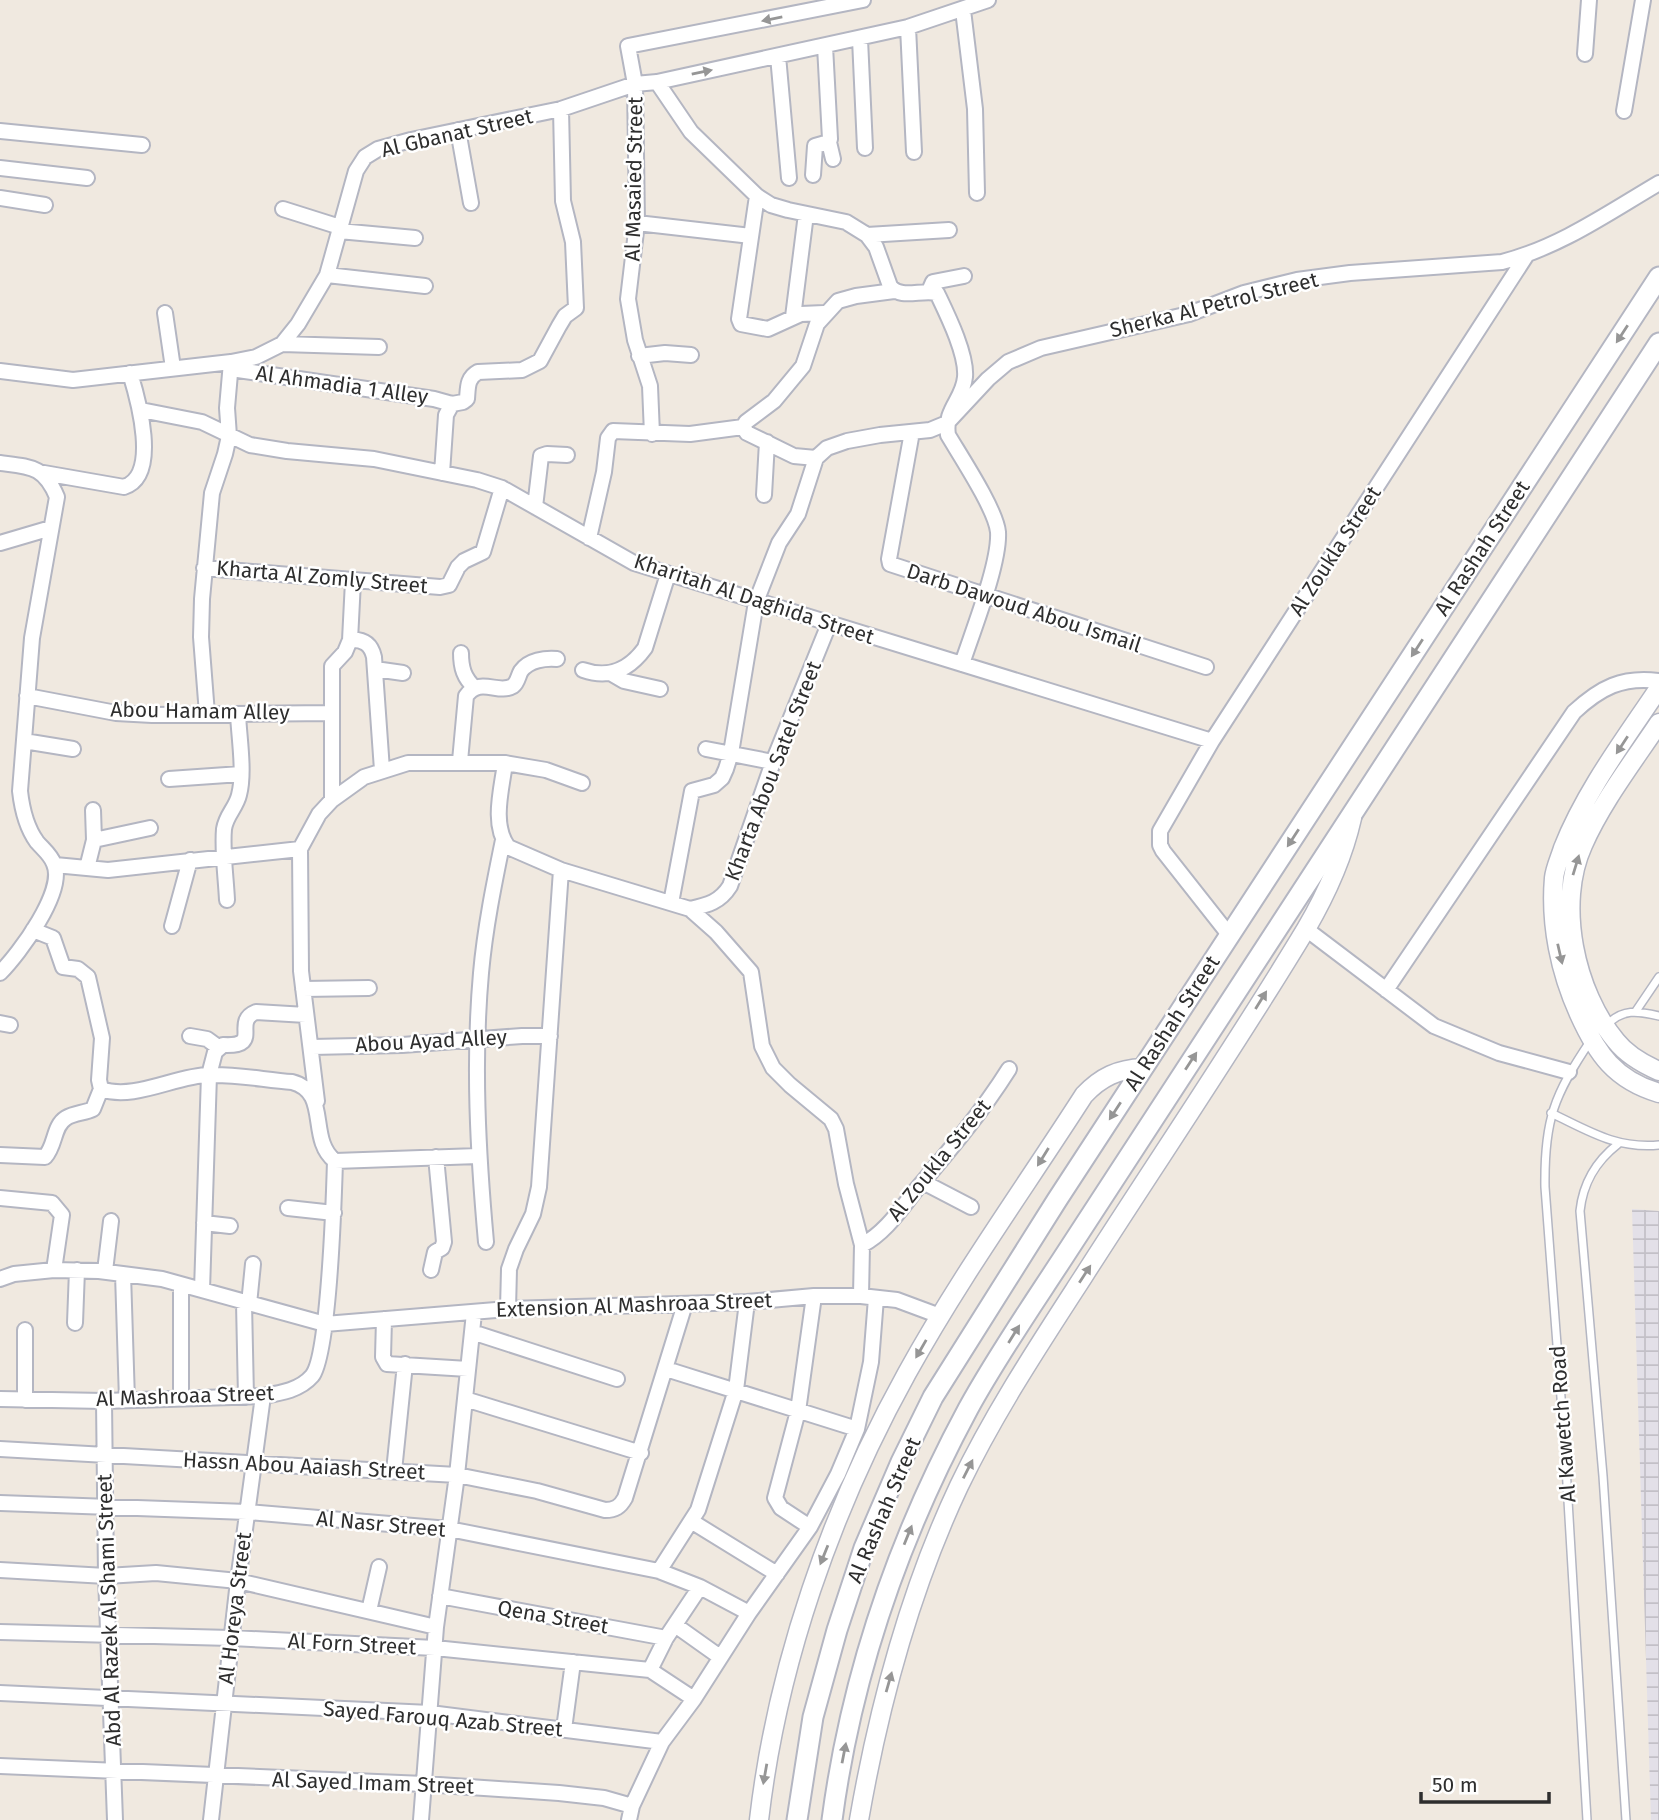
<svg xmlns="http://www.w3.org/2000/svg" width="1659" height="1820" viewBox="0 0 1659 1820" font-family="'Fira Sans',sans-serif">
<defs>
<pattern id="industrial-grid" width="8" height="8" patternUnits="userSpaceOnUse" patternTransform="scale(1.75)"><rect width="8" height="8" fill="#e3e0e8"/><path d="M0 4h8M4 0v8" fill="none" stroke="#c3c0c7"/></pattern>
</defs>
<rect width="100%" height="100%" fill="#f0e9e0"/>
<path fill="url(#industrial-grid)" d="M1632 1209 1659 1211V1820H1651Z"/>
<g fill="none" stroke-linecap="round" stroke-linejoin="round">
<defs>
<path id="service" d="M1636 1011 1659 977
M1606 1026C1622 1008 1638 1011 1659 1016
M1551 1113C1589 1131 1616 1149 1659 1145
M1618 1144C1595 1162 1583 1183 1580 1211L1603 1476 1626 1820
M1587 1820 1565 1450 1545 1187C1544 1120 1554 1095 1591 1040"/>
<path id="minor" d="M963 10 975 109 977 193
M908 27 914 152
M860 39 865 148
M1585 54 1589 0
M778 56 789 178
M657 82 691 132 757 196 771 205 788 210 846 222 867 235 876 247 890 286C901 300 921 289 937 293 947 314 967 354 965 377 963 400 944 409 948 435 961 457 996 510 998 532 1000 563 972 633 962 664
M1624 111 1643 0
M458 130 471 203
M0 131 142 145
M829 142 833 159
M0 168 87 178
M813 175 815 146 829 142 830 139 825 46
M757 196 739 319 741 324 768 329 801 314 824 313
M0 198 45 205
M283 209 340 227
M637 223 751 236
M339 231 415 238
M867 235 949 230
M327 275 425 286
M929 291 933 282 964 276
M165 313 173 368
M793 317 806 214
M282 344 379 347
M639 356 665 353 691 355
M231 369 434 399 452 404
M0 371 73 380 231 362 256 357 282 344 298 324 327 275 356 171 365 157 378 149 411 140 561 109 635 84 657 82 908 27 988 0
M141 410 202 422 250 445 287 451 374 459 477 480 502 488 634 563 1212 741
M912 432 889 559 890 564 1206 667
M652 434 650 386 635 340 628 299 637 223 635 84 628 46 863 0
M816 458 794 456 747 433 743 427 746 422 774 401 803 366 817 324 838 301 856 296 894 291
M0 463C31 467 44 466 57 497L32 638 20 791C22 809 26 827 37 842 43 849 51 855 54 864 66 891 19 954 0 973
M44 473 124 487C160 476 138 399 130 373
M442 473 446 415 452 404 463 402 467 399C468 387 467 378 478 372L522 370 540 361 559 326 565 316 576 308 573 242 563 201 561 109
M764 495 767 442
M535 507 541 456 547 454 567 455
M589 538 604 472 608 438 613 431 690 434 743 427
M0 543 51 528
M204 568 440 587 449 585 458 567 464 561 483 552 502 488
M350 640C363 639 371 644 374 657L382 770
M461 653C461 668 464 678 475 688
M375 669 403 673
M583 670C609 679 629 670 645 648L668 574
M612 674 624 681 660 689
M27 696 116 713 152 715 332 713
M207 714 201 637 202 599 212 493 225 454 229 436 227 408 231 362
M24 741 73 749
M706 749 773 762
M460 761 466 696C480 676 498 695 513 686 518 682 518 676 521 671 529 660 545 658 557 659
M505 763C502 788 491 824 508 847L561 870 690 909C708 905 720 902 730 886L773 762 829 624
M169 779 241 774
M332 800V666L345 652 350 640 353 581
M94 840 150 828
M55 865 108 870 300 849
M87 868 94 840 93 810
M227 900C226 878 222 851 224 829 226 815 236 808 239 795 245 772 239 738 238 714
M671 903 692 791 714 785 722 778 726 769 731 753 756 602 779 543 798 514 816 458 827 448 847 441 880 435 930 430 947 423 988 379 1008 362 1041 348 1189 314 1244 293 1297 280 1350 273 1502 262C1560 247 1608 213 1659 183
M690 909 716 932 751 972 762 1046 773 1068 790 1085 831 1119 836 1129 846 1184 862 1245 861 1296
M172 926 190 860
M1306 929 1434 1026 1499 1053 1569 1072
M33 930 53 938 63 967 78 969 88 977 102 1038 99 1080 101 1089C134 1101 177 1075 209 1075 236 1074 265 1080 292 1082 331 1092 307 1139 335 1161L478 1156
M1230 936 1163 851 1160 845V831L1212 741 1526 256
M303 989 369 988
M1386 990 1574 712C1600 688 1622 676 1659 681
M0 1023 10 1025
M190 1036 207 1039 218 1047
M312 1047 402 1045 522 1036H550
M317 1101 301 971 300 849 319 814 332 800 364 777 408 763H505L546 770 582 783
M0 1155 45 1157C56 1145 53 1126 66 1118 74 1113 85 1113 93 1109L101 1089
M923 1182 971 1207
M0 1198 52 1203 62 1215 54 1270
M288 1208 334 1213
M204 1223 230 1226
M486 1242C478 1153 473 1063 481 973 485 928 494 884 503 840
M862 1245C885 1233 900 1210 916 1190 949 1151 982 1112 1009 1069
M431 1270 435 1252 442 1248 444 1242 436 1157
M105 1271 111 1221
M123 1274 127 1400
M0 1279 14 1274 54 1270 99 1271 162 1279 325 1324 508 1309 747 1302 814 1296H861L897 1300 940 1316
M202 1290 209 1075 215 1052 223 1045C264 1047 231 1022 256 1012L306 1015
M244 1303 246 1397
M249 1304 253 1264
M508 1309 509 1269 516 1249 533 1214 539 1187 561 870
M384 1319 383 1357 387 1364 468 1369
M75 1323 77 1270
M25 1330V1400
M472 1332 617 1379
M666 1369 857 1429
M181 1398V1285
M0 1399 104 1401 263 1396C281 1393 300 1390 312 1376 329 1356 334 1195 335 1161
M465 1399 641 1453
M104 1401 106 1576 115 1820
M0 1449 457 1475 537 1491 605 1510C615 1510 620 1507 625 1498L685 1304
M394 1471 405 1364
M0 1503 247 1512 449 1529 659 1571 700 1587 749 1613
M691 1521 777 1574
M810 1527 781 1508 775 1498 798 1411 814 1296
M0 1570 106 1576 156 1573 238 1581 436 1627
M659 1571 698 1510 736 1390 747 1302
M440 1596 666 1638
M369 1611 379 1567
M675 1625 720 1657
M0 1632 231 1638 435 1648 650 1670 694 1699
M650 1670 666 1638 700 1587
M0 1693 430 1713 662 1742
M564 1729 573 1662
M0 1766 424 1784 559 1793 604 1798 632 1806
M211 1820 238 1581 263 1396
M421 1820 436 1627 457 1475 474 1313
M629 1820 632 1806 662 1742 694 1699 749 1613 810 1527 838 1474 857 1429 871 1362 876 1298"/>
<path id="tertiary" d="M1659 688C1625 739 1586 790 1563 848 1560 858 1555 868 1554 878 1550 924 1560 972 1579 1014 1597 1054 1615 1080 1659 1093
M1659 723C1633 762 1602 802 1583 845 1556 904 1575 992 1616 1041 1627 1055 1643 1064 1659 1071
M759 1820C777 1665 831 1510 907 1373 960 1277 1025 1187 1084 1095 1101 1077 1118 1069 1143 1068
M859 1820C879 1705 909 1592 959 1486 994 1413 1039 1345 1083 1277 1157 1161 1235 1047 1306 929 1327 893 1343 858 1352 818"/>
<path id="secondary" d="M797 1820 813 1717 837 1630 864 1548 901 1462 933 1397 1057 1200 1659 277
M832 1820C851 1677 899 1537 968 1409 996 1358 1029 1310 1061 1261L1659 343"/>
</defs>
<use href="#service" stroke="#b4b6c2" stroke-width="10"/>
<use href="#minor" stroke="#b4b6c2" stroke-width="18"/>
<use href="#tertiary" stroke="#b4b6c2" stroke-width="21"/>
<use href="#secondary" stroke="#b4b6c2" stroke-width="23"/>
<use href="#service" stroke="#fff" stroke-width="7"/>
<use href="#minor" stroke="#fff" stroke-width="14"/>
<use href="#tertiary" stroke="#fff" stroke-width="18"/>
<use href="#secondary" stroke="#fff" stroke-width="19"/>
</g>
<defs><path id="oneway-solid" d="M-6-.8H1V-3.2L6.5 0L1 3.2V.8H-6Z" transform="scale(1.75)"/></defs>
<g fill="#969696">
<use href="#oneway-solid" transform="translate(772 19) rotate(169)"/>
<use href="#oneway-solid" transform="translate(702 72) rotate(-12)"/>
<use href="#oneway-solid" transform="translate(1622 334) rotate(123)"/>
<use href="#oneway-solid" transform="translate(1417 648) rotate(123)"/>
<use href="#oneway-solid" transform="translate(1622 745) rotate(123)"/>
<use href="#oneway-solid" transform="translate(1293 838) rotate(123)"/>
<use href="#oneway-solid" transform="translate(1576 865) rotate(-73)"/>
<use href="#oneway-solid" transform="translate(1560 954) rotate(77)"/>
<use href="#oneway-solid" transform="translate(1261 1000) rotate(-58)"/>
<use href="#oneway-solid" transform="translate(1191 1061) rotate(-57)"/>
<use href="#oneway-solid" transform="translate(1115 1111) rotate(123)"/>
<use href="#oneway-solid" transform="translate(1043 1157) rotate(122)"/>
<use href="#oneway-solid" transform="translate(1085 1274) rotate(-57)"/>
<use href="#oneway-solid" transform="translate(1014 1334) rotate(-58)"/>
<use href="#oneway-solid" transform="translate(921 1349) rotate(120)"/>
<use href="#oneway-solid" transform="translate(968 1469) rotate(-63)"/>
<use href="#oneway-solid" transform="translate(908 1535) rotate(-68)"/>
<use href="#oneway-solid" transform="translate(824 1555) rotate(112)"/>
<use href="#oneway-solid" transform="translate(889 1682) rotate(-74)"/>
<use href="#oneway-solid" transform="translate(844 1753) rotate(-79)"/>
<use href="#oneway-solid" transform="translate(765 1774) rotate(100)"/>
</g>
<g text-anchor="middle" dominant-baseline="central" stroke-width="5" stroke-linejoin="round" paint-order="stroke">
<g font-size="21" fill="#2e2e2e" stroke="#fff">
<text transform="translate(457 133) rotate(-13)">Al Gbanat Street</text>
<text transform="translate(634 179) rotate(-89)">Al Masaied Street</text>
<text transform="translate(1214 305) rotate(-14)">Sherka Al Petrol Street</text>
<text transform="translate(342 385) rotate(8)">Al Ahmadia 1 Alley</text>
<text transform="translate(1482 548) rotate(-57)">Al Rashah Street</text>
<text transform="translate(1335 551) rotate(-57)">Al Zoukla Street</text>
<text transform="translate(322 577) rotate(5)">Kharta Al Zomly Street</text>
<text transform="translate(754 599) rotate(18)">Kharitah Al Daghida Street</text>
<text transform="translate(1024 608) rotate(18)">Darb Dawoud Abou Ismail</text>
<text transform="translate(200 711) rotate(1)">Abou Hamam Alley</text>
<text transform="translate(773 771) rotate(-69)">Kharta Abou Satel Street</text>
<text transform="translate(1172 1023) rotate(-57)">Al Rashah Street</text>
<text transform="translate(431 1041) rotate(-3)">Abou Ayad Alley</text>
<text transform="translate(939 1160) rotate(-51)">Al Zoukla Street</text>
<text transform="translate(634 1305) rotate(-2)">Extension Al Mashroaa Street</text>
<text transform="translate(185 1396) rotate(-2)">Al Mashroaa Street</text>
<text transform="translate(1563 1424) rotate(-94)">Al Kawetch Road</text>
<text transform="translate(304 1466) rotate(3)">Hassn Abou Aaiash Street</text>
<text transform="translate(884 1510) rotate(-67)">Al Rashah Street</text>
<text transform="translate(381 1524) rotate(5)">Al Nasr Street</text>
<text transform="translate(235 1608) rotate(-83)">Al Horeya Street</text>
<text transform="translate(109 1610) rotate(-92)">Abd Al Razek Al Shami Street</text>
<text transform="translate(553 1617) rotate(10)">Qena Street</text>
<text transform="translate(352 1644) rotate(3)">Al Forn Street</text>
<text transform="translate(443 1719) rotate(5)">Sayed Farouq Azab Street</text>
<text transform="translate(373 1783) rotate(2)">Al Sayed Imam Street</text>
</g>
</g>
<path d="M1421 1792v10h128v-10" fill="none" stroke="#2e2e2e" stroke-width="3.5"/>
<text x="1432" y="1792" font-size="21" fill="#2e2e2e" stroke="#ffffff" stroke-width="5" paint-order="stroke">50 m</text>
</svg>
